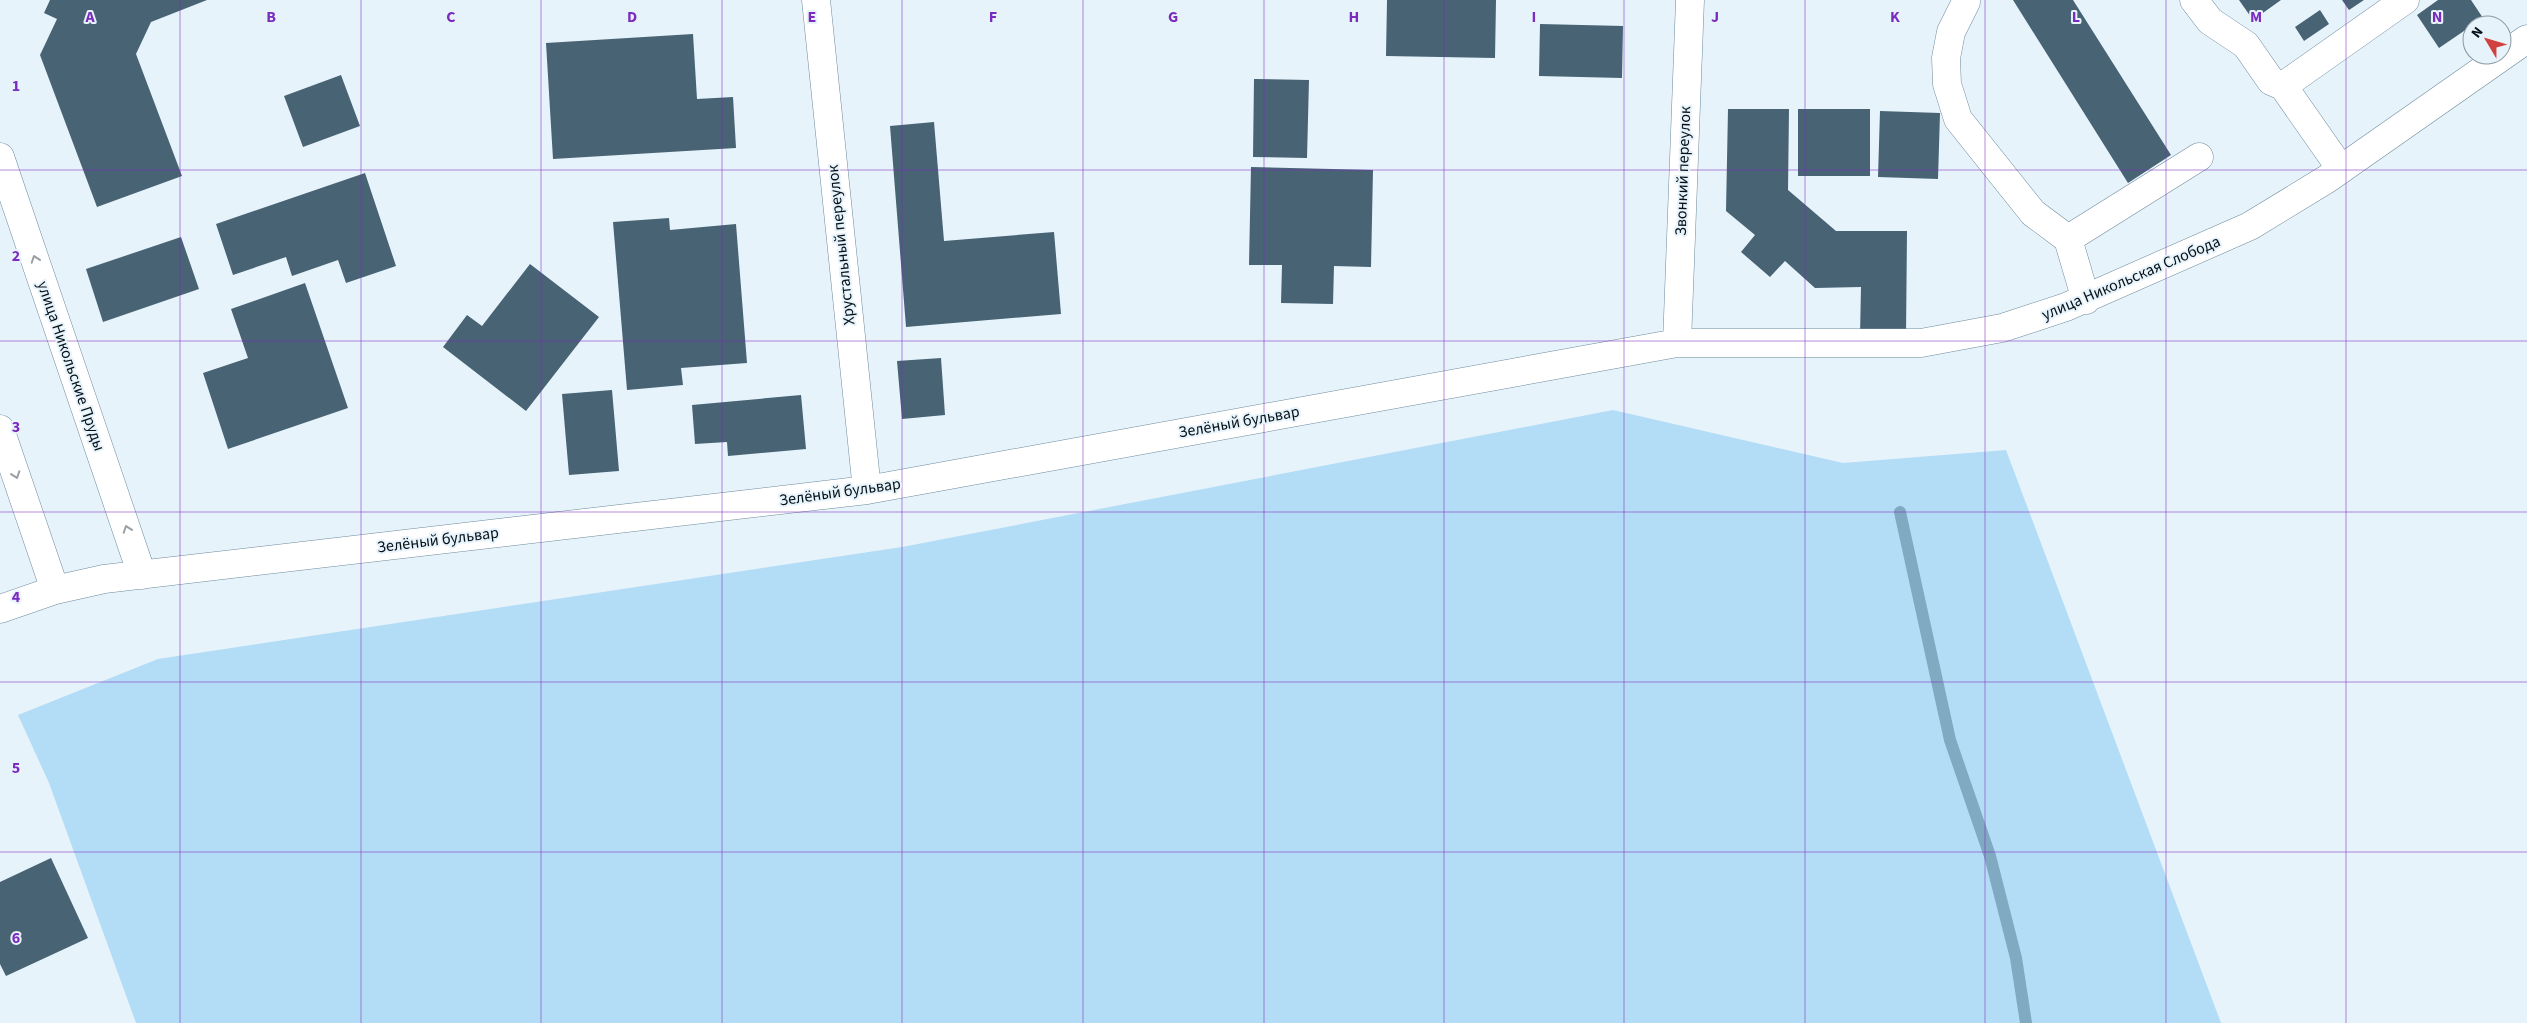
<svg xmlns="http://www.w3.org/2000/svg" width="2527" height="1023" viewBox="0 0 2527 1023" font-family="'Source Sans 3',sans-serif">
<rect width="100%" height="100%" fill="#e7f3fb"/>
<path fill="#b3ddf6" d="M1613 410 1843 463 2006 450 2221 1023H136L49 783 18 715 158 659 902 547Z"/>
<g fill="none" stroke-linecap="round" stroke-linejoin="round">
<path stroke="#80aac2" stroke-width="12" d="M1900 512 1950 740 1990 856 2016 958 2026 1023"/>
</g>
<path fill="#476374" d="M50 0H207L151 22 136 54 182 176 97 207 40 55 57 19 44 13Z
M1387 0H1496L1495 58 1386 56Z
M2013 0H2073L2171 155 2128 183Z
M2239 0H2281L2253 20Z
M2342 0H2364L2349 10Z
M2438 0H2471L2483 18 2439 48 2417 15Z
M2320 10 2329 24 2304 41 2295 27Z
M1540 24 1623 26 1622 78 1539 76Z
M693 34 697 99 733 97 736 148 553 159 546 43Z
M341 75 360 126 303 147 284 96Z
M1254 79 1309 80 1307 158 1253 157Z
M1728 109H1789L1788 190 1836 231H1907L1906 336H1860L1861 287 1815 288 1785 261 1770 277 1741 252 1755 235 1726 211Z
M1798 109H1870V176H1798Z
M1880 111 1940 113 1938 179 1878 177Z
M934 122 944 241 1054 232 1061 314 906 327 890 126Z
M1251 167 1373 170 1371 267 1334 266 1333 304 1281 303 1282 265H1249Z
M365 173 396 266 346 283 338 260 292 276 286 257 233 275 216 224Z
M669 218 670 230 736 224 747 363 681 368 683 385 627 390 613 222Z
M181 237 199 289 103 322 86 269Z
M530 264 599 317 526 411 443 347 467 315 482 326Z
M305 283 348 408 228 449 203 373 248 358 231 309Z
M941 358 945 415 902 419 897 361Z
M612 390 619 471 569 475 562 394Z
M801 395 806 449 728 456 727 442 695 444 692 405Z
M51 858 88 938 6 976 0 964V882Z"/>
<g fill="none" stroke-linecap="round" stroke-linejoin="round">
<defs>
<path id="minor" d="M816 0 867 490
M2194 0 2210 21 2246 45 2271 81 2283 86 2405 0
M1966 2 1951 32 1946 58 1947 84 1958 119 2033 213 2068 239 2199 157
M2283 86 2341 169
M0 157 142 575
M2068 239 2086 300
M1677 343 1690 0
M0 429 55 590
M0 609 55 590 104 579 867 490 1677 343H1921L2002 328 2066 307 2250 226 2327 179 2527 39"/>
</defs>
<use href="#minor" stroke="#6d8b9d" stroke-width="29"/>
<use href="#minor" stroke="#fff" stroke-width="28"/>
</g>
<defs><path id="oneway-chevron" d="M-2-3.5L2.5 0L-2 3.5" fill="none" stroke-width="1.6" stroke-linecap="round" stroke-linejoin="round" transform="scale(1.25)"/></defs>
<g stroke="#9b9fa2">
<use href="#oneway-chevron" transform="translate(35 259) rotate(-109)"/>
<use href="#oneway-chevron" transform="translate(16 475) rotate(71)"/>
<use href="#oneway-chevron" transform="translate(127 529) rotate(-109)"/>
</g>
<path fill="none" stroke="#7b2cbf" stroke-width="1" stroke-opacity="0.55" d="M180 0V1023M361 0V1023M541 0V1023M722 0V1023M902 0V1023M1083 0V1023M1264 0V1023M1444 0V1023M1624 0V1023M1805 0V1023M1985 0V1023M2166 0V1023M2346 0V1023M0 170H2527M0 341H2527M0 512H2527M0 682H2527M0 852H2527"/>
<g text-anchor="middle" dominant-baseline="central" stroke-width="4" stroke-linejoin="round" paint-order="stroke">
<g font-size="16" fill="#051017" stroke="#e7f3fb">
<text transform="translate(1683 171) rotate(-88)">Звонкий переулок</text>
<text transform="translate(841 245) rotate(-96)">Хрустальный переулок</text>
<text transform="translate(2131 278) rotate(-23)">улица Никольская Слобода</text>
<text transform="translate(71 366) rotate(71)">улица Никольские Пруды</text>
<text transform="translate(1239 422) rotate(-10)">Зелёный бульвар</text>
<text transform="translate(840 492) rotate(-8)">Зелёный бульвар</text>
<text transform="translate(438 540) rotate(-7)">Зелёный бульвар</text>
</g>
</g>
<g font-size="16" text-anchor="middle" font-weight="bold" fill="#7b2cbf" stroke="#e7f3fb" stroke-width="4" stroke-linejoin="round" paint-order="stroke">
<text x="90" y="22">A</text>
<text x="271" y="22">B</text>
<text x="451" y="22">C</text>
<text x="632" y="22">D</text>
<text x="812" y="22">E</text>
<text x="993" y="22">F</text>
<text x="1173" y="22">G</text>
<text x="1354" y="22">H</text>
<text x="1534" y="22">I</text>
<text x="1715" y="22">J</text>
<text x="1895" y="22">K</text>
<text x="2076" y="22">L</text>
<text x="2256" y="22">M</text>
<text x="2437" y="22">N</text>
<text x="16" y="91">1</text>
<text x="16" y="261">2</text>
<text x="16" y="432">3</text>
<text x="16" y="602">4</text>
<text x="16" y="773">5</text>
<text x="16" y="943">6</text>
</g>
<g transform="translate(2487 40) rotate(308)"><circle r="24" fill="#e7f3fb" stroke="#8d98a0"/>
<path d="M0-4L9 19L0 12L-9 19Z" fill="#d0413f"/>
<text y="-8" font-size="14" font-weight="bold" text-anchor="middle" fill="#051017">N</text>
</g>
</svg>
